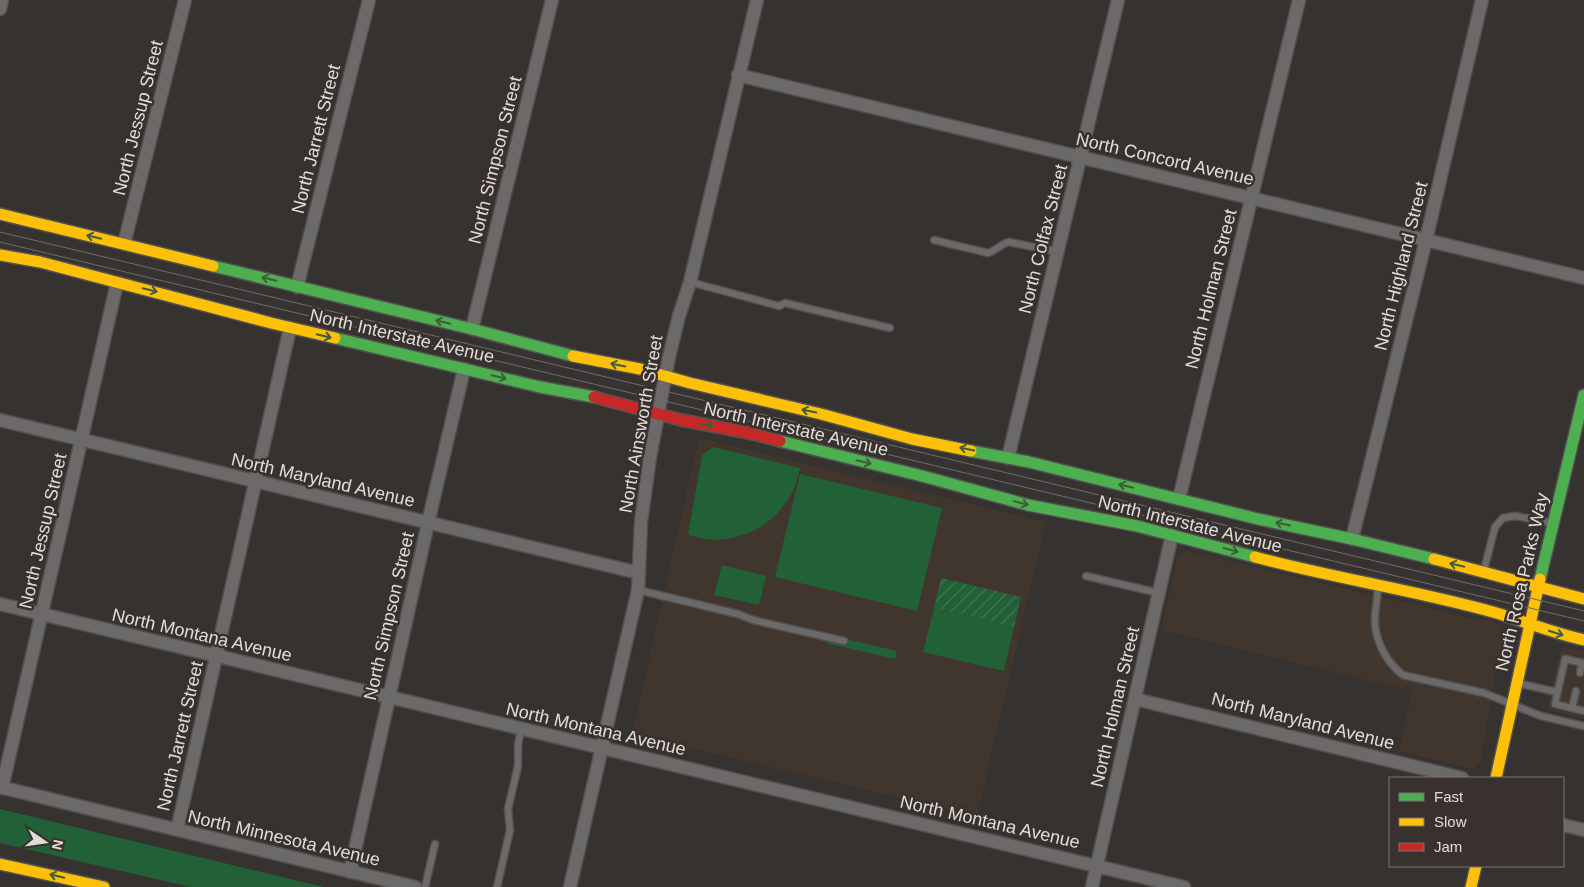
<svg xmlns="http://www.w3.org/2000/svg" width="1584" height="887" viewBox="0 0 1584 887" font-family="Arial,sans-serif">
<defs>
<pattern id="garden-furrows" width="10" height="10" patternUnits="userSpaceOnUse" patternTransform="scale(1.25)"><rect width="10" height="10" fill="#226037"/><path d="M-1 1l2-2M0 10L10 0M9 11l2-2" fill="none" stroke="#427653"/></pattern>
</defs>
<rect width="100%" height="100%" fill="#353230"/>
<path fill="#40362e" d="M699 438 1046 522 977 816 632 734Z
M1187 551 1475 619 1481 618 1492 621 1500 626 1503 632V638L1494 679 1481 762 1474 769 1468 768 1399 751 1412 691 1161 630 1176 563 1179 555Z
M1561 648 1584 650V719L1547 710Z"/>
<path fill="#226037" d="M713 447 800 468C798 476 796 486 792 493 775 523 749 539 714 540 705 540 696 536 688 535L702 455Z
M800 474 942 508 917 611 775 577Z
M722 565 766 576 759 605 714 595Z
M934 608 1014 627 1004 671 923 652Z
M828 635 897 651 895 659 826 643Z
M0 809 324 887H191L0 843Z"/>
<path fill="url(#garden-furrows)" d="M941 578 1021 597 1014 627 934 608Z"/>
<g fill="none" stroke-linecap="round" stroke-linejoin="round">
<defs>
<path id="lane" d="M934 240 988 253C996 251 1000 244 1009 242L1058 252
M690 282 779 306 785 303 890 328
M1484 570 1495 527 1503 518 1515 516 1553 523
M1086 576 1159 593
M1378 586C1378 598 1374 613 1375 625 1377 644 1388 664 1403 675L1484 693 1541 716 1584 726
M638 590 738 614 753 620 844 641
M1584 663 1565 659 1555 704 1584 711
M1580 673 1582 663
M1517 683 1557 692
M1572 708 1576 691
M425 887 435 844
M497 887 510 830 508 809 518 766V745L521 729"/>
<path id="street" d="M0 9 2 0
M738 75 1584 278
M124 244 185 0
M297 287 369 0
M472 329 552 0
M0 420 639 573
M1008 458 1118 0
M1179 499 1299 0
M1352 539 1426 240 1482 0
M0 604 1184 887
M1135 699 1462 778
M0 787 415 887
M2 788 117 283
M1563 825 1584 830
M177 830 290 328
M350 872 428 523 464 369
M570 887 638 590 641 522 650 457 669 357 679 316 690 282 757 0
M1092 887 1172 535"/>
<path id="fast" d="M213 266 472 329 573 356
M335 338 540 387 594 397
M780 441 922 476 1028 505 1137 526 1255 557
M971 451 1029 462 1258 519 1352 539 1434 559
M1540 579 1584 395"/>
<path id="slow" d="M0 214 213 266
M0 255 40 262 271 323 335 338
M573 356 640 369 690 383 821 414 912 439 971 451
M1255 557C1333 578 1414 590 1493 612 1523 621 1553 633 1584 640
M1434 559 1584 599
M1496 778 1540 579
M0 864 104 887
M1471 887 1476 866"/>
<path id="jam" d="M594 397 681 420 749 433 780 441"/>
</defs>
<use href="#lane" stroke="#53514f" stroke-width="9"/>
<use href="#street" stroke="#53514f" stroke-width="15"/>
<use href="#fast" stroke="#53514f" stroke-width="14"/>
<use href="#slow" stroke="#53514f" stroke-width="14"/>
<use href="#jam" stroke="#53514f" stroke-width="14"/>
<use href="#lane" stroke="#6c6a68" stroke-width="6"/>
<use href="#street" stroke="#6c6a68" stroke-width="12"/>
<use href="#fast" stroke="#4caf50" stroke-width="11"/>
<use href="#slow" stroke="#ffc107" stroke-width="11"/>
<use href="#jam" stroke="#c62828" stroke-width="11"/>
<path stroke="#6e6c6b" stroke-width="1" d="M0 232 1584 611
M0 242 1584 621"/>
</g>
<defs><path id="oneway-shaft" d="M-6 0H5M1.5-3L5.5 0L1.5 3" fill="none" stroke-width="1.6" stroke-linecap="round" stroke-linejoin="round" transform="scale(1.25)"/></defs>
<g stroke="#3f5d39">
<use href="#oneway-shaft" transform="translate(94 237) rotate(-166)"/>
<use href="#oneway-shaft" transform="translate(269 279) rotate(-166)"/>
<use href="#oneway-shaft" transform="translate(150 290) rotate(14)"/>
<use href="#oneway-shaft" transform="translate(443 322) rotate(-167)"/>
<use href="#oneway-shaft" transform="translate(324 336) rotate(13)"/>
<use href="#oneway-shaft" transform="translate(618 365) rotate(-169)"/>
<use href="#oneway-shaft" transform="translate(499 377) rotate(13)"/>
<use href="#oneway-shaft" transform="translate(809 411) rotate(-168)"/>
<use href="#oneway-shaft" transform="translate(706 425) rotate(10)"/>
<use href="#oneway-shaft" transform="translate(967 449) rotate(-169)"/>
<use href="#oneway-shaft" transform="translate(864 462) rotate(14)"/>
<use href="#oneway-shaft" transform="translate(1126 486) rotate(-166)"/>
<use href="#oneway-shaft" transform="translate(1021 503) rotate(15)"/>
<use href="#oneway-shaft" transform="translate(1283 524) rotate(-169)"/>
<use href="#oneway-shaft" transform="translate(1231 550) rotate(15)"/>
<use href="#oneway-shaft" transform="translate(1457 565) rotate(-166)"/>
<use href="#oneway-shaft" transform="translate(1556 633) rotate(18)"/>
<use href="#oneway-shaft" transform="translate(57 876) rotate(-167)"/>
</g>
<g text-anchor="middle" dominant-baseline="central" stroke-width="5" stroke-linejoin="round" paint-order="stroke">
<g font-size="18" fill="#e0dcd9" stroke="#38312d">
<text transform="translate(138 118) rotate(-76)">North Jessup Street</text>
<text transform="translate(316 139) rotate(-76)">North Jarrett Street</text>
<text transform="translate(1165 159) rotate(13)">North Concord Avenue</text>
<text transform="translate(495 160) rotate(-76)">North Simpson Street</text>
<text transform="translate(1043 239) rotate(-76)">North Colfax Street</text>
<text transform="translate(1401 266) rotate(-76)">North Highland Street</text>
<text transform="translate(1211 289) rotate(-76)">North Holman Street</text>
<text transform="translate(402 336) rotate(13)">North Interstate Avenue</text>
<text transform="translate(641 424) rotate(-80)">North Ainsworth Street</text>
<text transform="translate(796 429) rotate(13)">North Interstate Avenue</text>
<text transform="translate(323 480) rotate(13)">North Maryland Avenue</text>
<text transform="translate(1190 524) rotate(14)">North Interstate Avenue</text>
<text transform="translate(43 531) rotate(-77)">North Jessup Street</text>
<text transform="translate(1522 582) rotate(-77)">North Rosa Parks Way</text>
<text transform="translate(389 616) rotate(-77)">North Simpson Street</text>
<text transform="translate(202 635) rotate(13)">North Montana Avenue</text>
<text transform="translate(1115 707) rotate(-77)">North Holman Street</text>
<text transform="translate(1303 721) rotate(14)">North Maryland Avenue</text>
<text transform="translate(596 729) rotate(13)">North Montana Avenue</text>
<text transform="translate(180 736) rotate(-77)">North Jarrett Street</text>
<text transform="translate(990 822) rotate(13)">North Montana Avenue</text>
<text transform="translate(284 838) rotate(13)">North Minnesota Avenue</text>
</g>
</g>
<rect x="1389" y="777" width="175" height="90" fill="#38312d" stroke="#7b7572"/>
<rect x="1399" y="793" width="25" height="8" fill="#4caf50" stroke="#7b7572"/>
<text x="1434" y="802" font-size="15" fill="#e0dcd9">Fast</text>
<rect x="1399" y="818" width="25" height="8" fill="#ffc107" stroke="#7b7572"/>
<text x="1434" y="827" font-size="15" fill="#e0dcd9">Slow</text>
<rect x="1399" y="843" width="25" height="8" fill="#c62828" stroke="#7b7572"/>
<text x="1434" y="852" font-size="15" fill="#e0dcd9">Jam</text>
<g transform="translate(45 842) rotate(103)" stroke="#38312d" stroke-width="4" paint-order="stroke">
<path d="M0-4L9 19L0 12L-9 19Z" fill="#e0dcd9"/>
<text y="-8" font-size="14" font-weight="bold" text-anchor="middle" fill="#e0dcd9">N</text>
</g>
</svg>
